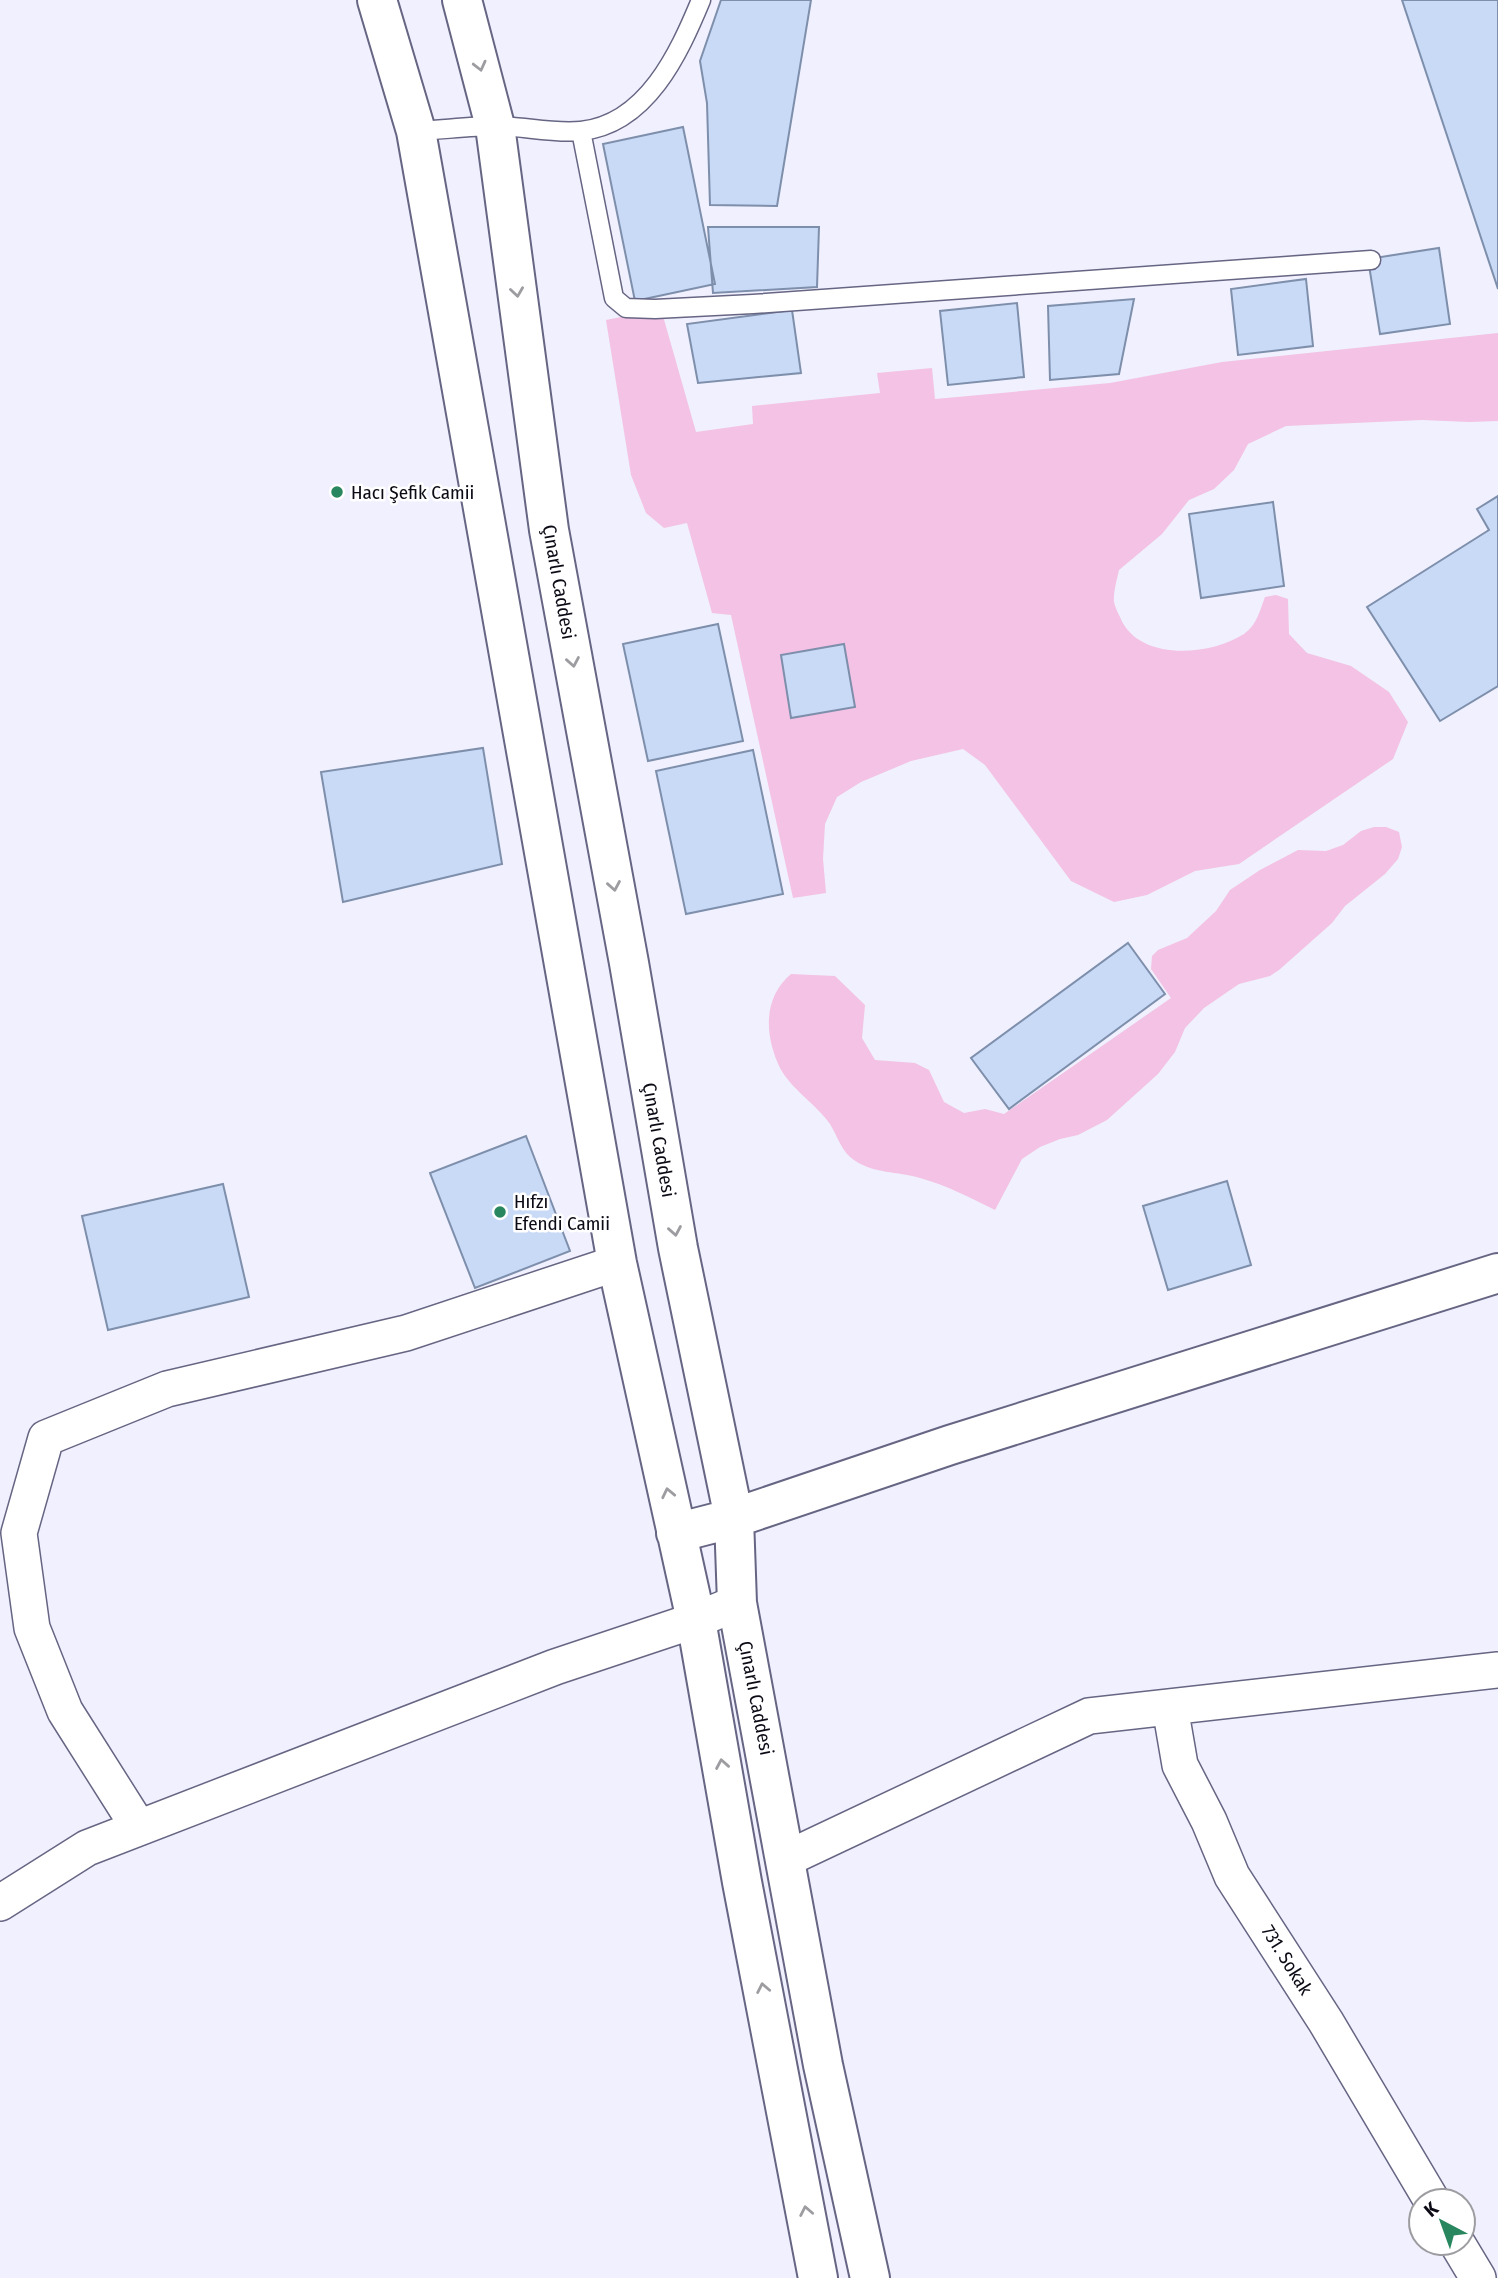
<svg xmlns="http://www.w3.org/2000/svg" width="1498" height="2278" viewBox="0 0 1498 2278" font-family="'Fira Sans Condensed',sans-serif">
<rect width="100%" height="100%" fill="#f0f0fe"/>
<path fill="#f3c2e4" d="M661 309 696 432 753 424 752 406 880 393 877 373 932 368 935 399 1110 383 1222 362 1498 333V421L1469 422 1422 420 1286 426 1248 444 1234 470 1214 489 1189 500 1162 534 1119 570C1117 579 1113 593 1114 602 1115 607 1118 613 1120 617 1138 662 1210 656 1244 634 1257 625 1260 610 1265 597L1276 595 1288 599 1289 634 1307 653 1351 666 1389 692 1408 722 1393 759 1239 864 1195 871 1147 895 1114 902 1071 881 985 765 963 749 911 761 861 782 837 797 825 824 823 859 826 893 793 898 731 615 712 613 687 523 664 528 646 513 631 475 606 320Z
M1374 827H1386L1399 832 1402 847 1398 859 1385 874 1345 906 1332 923 1279 970 1270 976 1239 984 1204 1008 1185 1028 1175 1052 1158 1074 1107 1120 1078 1135 1060 1139 1040 1147 1022 1159 995 1210C971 1198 946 1185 920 1178 897 1171 874 1174 854 1160 841 1151 838 1137 830 1124 816 1104 792 1090 780 1068 765 1036 762 999 791 974L835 976 865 1005 862 1038 875 1060 915 1063 929 1070 944 1102 964 1113 985 1109 1004 1114 1171 998 1151 969 1152 956 1158 950 1187 938 1216 911 1230 890 1260 870 1298 850 1326 851 1343 845 1361 831Z"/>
<path fill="#c9daf7" stroke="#7e8fac" stroke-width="2" d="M721 0H811L777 206 710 205 707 103 700 61Z
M1402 0H1498V289Z
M683 127 715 284 635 301 603 144Z
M708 227H819L817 287 713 293Z
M1439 248 1450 324 1380 334 1368 259Z
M1306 279 1313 346 1238 355 1231 289Z
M1134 299 1119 374 1050 380 1048 306Z
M1017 303 1024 377 948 385 940 311Z
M792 310 801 373 698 383 687 324Z
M1498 496V686L1440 721 1367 607 1489 530 1477 509Z
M1273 502 1284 586 1201 598 1189 514Z
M718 624 743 741 648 761 623 644Z
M844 644 855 707 791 718 781 655Z
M483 748 502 864 343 902 321 772Z
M753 750 783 894 686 914 656 771Z
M1128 943 1165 994 1009 1109 971 1058Z
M526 1136 570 1251 475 1288 430 1173Z
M1227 1181 1251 1265 1168 1290 1143 1206Z
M223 1184 249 1297 108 1330 82 1216Z"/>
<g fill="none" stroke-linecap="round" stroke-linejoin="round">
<defs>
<path id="service" d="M416 131C442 130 469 126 496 126 523 126 553 134 581 131 647 124 679 53 701 0
M581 131 614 298 626 308 655 309 753 304 1371 260"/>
<path id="minor" d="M1170 1707 1180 1765 1209 1821 1232 1876 1326 2022 1432 2201
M139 1828 65 1711 32 1628 19 1533 46 1438 167 1389 406 1333 617 1263
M786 1859 1089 1716 1498 1670
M0 1903 87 1848 555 1667 696 1620 737 1603
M1457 2243 1478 2278"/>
<path id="tertiary" d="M377 0 416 131 617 1263 696 1620 742 1882 818 2278
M462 0 495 126 549 530 629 963 678 1248 734 1518 737 1603 823 2065 870 2278
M676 1533 734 1518 950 1445 1498 1273"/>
</defs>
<use href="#service" stroke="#666583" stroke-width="21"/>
<use href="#minor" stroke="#666583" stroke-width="38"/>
<use href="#tertiary" stroke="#666583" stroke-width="42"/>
<use href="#service" stroke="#fff" stroke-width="18"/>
<use href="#minor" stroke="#fff" stroke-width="35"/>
<use href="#tertiary" stroke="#fff" stroke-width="38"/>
</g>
<defs><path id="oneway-chevron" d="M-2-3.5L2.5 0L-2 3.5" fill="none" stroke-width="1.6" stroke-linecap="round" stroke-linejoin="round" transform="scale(1.75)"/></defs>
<g stroke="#9d9da1">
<use href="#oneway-chevron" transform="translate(480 66) rotate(76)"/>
<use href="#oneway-chevron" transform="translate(517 292) rotate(82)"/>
<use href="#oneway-chevron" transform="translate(573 662) rotate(80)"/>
<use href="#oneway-chevron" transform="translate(614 886) rotate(80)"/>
<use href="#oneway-chevron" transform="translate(675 1231) rotate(80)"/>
<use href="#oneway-chevron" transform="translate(668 1493) rotate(-102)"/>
<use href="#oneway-chevron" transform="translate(722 1764) rotate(-100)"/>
<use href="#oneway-chevron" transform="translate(763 1988) rotate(-101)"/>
<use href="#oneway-chevron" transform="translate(806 2211) rotate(-101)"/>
</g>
<g fill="#28875f" stroke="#fff" stroke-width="2.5">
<circle cx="337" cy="492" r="7"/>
<circle cx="500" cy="1212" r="7"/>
</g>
<g text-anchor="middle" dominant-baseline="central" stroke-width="5" stroke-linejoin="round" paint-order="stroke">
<g font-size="19" fill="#0b0a15" stroke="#fff" text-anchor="start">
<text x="351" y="492">Hacı Şefik Camii</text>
<text x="514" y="1201">Hıfzı<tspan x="514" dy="22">Efendi Camii</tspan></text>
</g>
<g font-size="19" fill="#0b0a15" stroke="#fff">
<text transform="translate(559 582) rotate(80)">Çınarlı Caddesi</text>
<text transform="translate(659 1140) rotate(80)">Çınarlı Caddesi</text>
<text transform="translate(756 1698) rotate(79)">Çınarlı Caddesi</text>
<text transform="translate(1287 1960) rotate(58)">731. Sokak</text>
</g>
</g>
<g transform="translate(1442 2222) rotate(319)"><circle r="33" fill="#ffffff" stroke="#9d9da1" stroke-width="2"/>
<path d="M0-5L12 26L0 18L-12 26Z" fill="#28875f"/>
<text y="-10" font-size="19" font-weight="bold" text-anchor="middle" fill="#0b0a15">K</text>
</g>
</svg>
